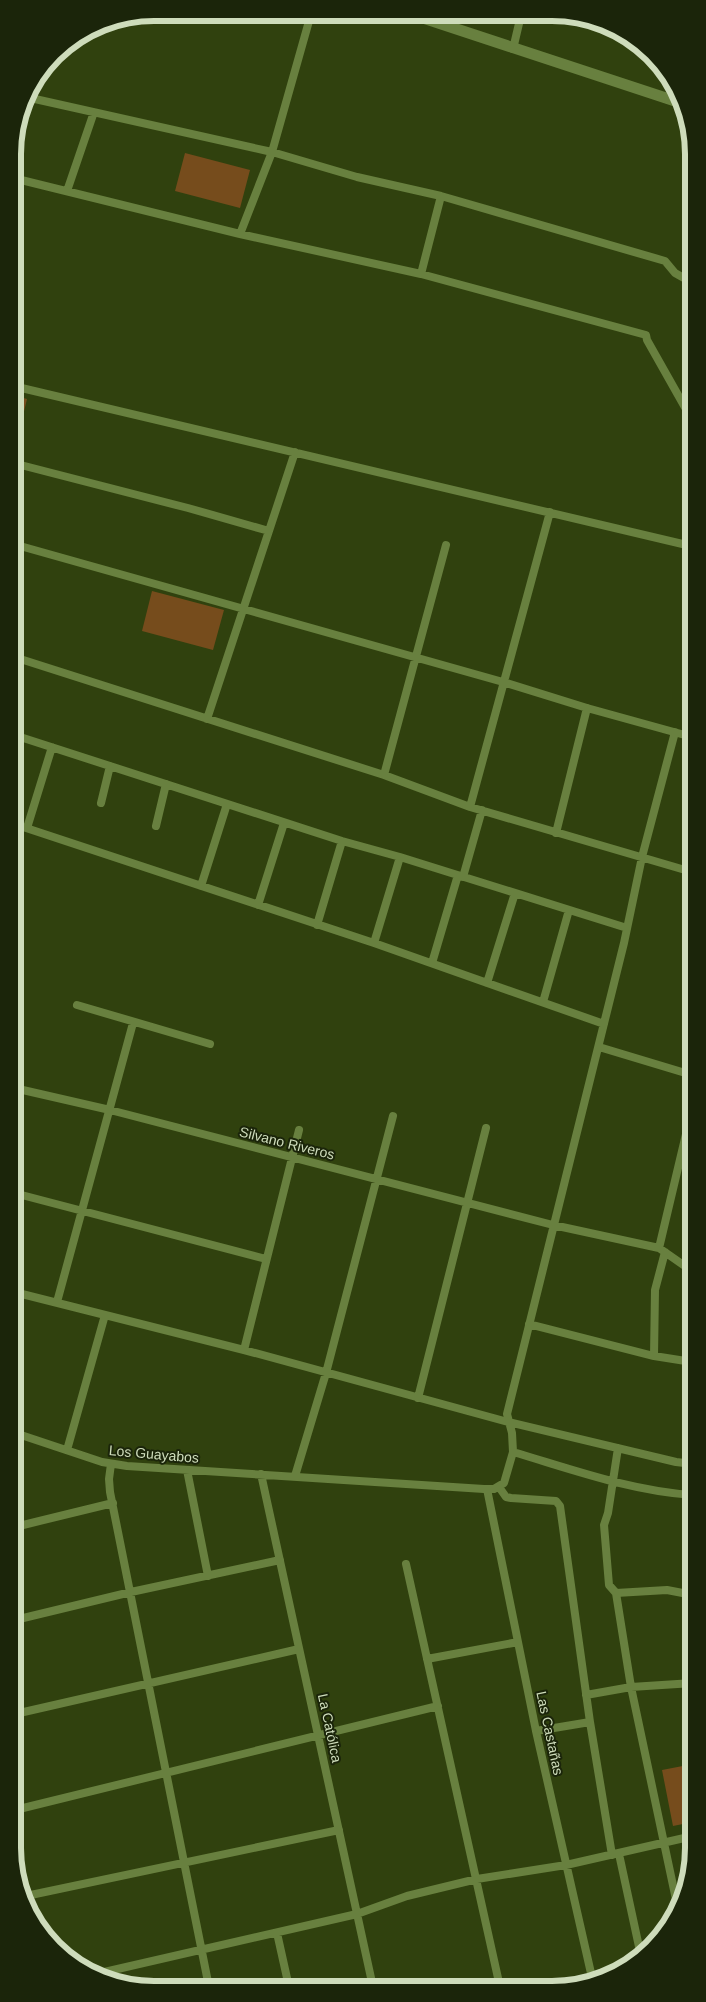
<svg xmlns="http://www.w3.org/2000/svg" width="706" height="2002" viewBox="0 0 706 2002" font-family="Helvetica,sans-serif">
<rect width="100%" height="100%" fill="#30410e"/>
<path fill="#764c1c" d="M185 153 250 170 240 208 175 191Z
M13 395 27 399 20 428 13 426Z
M152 591 224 610 213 650 142 631Z
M693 1764V1822L673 1826 662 1770Z"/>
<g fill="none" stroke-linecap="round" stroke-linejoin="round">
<path stroke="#68803f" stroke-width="8" d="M513 49 521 15
M26 97 272 152 357 177 441 196 665 261 675 273 691 282
M13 178 240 234 421 274 646 335 647 340 691 418
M67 191 94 112
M240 234 272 152 311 14
M421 274 441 196
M13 386 691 546
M13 463 188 508 269 531
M13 544 503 682 587 708 692 737
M14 657 384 775 470 807 692 872
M207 719 295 452
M14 735 342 841 400 857 627 928
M384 775 446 545
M101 803 110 766
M470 807 550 512
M14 824 374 943 604 1024
M156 826 166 784
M27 828 52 747
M556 833 587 708
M463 877 482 810
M201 886 227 804
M258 905 284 823
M317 925 342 841
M374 943 400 857
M432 963 458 875
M487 983 515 893
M543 1002 569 910
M77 1005 210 1044
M599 1047 692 1075
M14 1088 110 1110 553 1225 659 1248 692 1271
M14 1193 266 1259
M659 1248 692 1109
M14 1292 244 1350 508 1422 676 1462 693 1464
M57 1302 133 1023
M529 1324 654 1356 692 1362
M244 1350 299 1130
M654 1356 655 1290 665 1252
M418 1398 486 1128
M15 1433 102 1462 127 1466 484 1489H494L504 1483 513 1452 512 1433 507 1414 624 943 642 857 675 732
M618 1448 608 1513 604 1525 609 1585 616 1593 631 1687 678 1909
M67 1450 105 1315
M513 1452C571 1469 631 1491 693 1495
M111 1464 109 1479 110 1492 209 1987
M187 1470 208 1576
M261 1474 373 1987
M295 1476 326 1373 393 1116
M499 1487 506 1497 511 1498 556 1501 560 1506 590 1722 612 1855
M487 1489 536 1731 593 1982
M15 1527 113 1503
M406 1564 500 1987
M616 1593 667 1590 693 1595
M15 1620 131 1592 280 1560
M427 1659 518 1642
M586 1695 631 1687 693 1683
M15 1714 299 1649
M536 1731 590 1722
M15 1810 438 1706
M619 1854 641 1956
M26 1896 339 1830
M277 1933 289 1987
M100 1973 357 1914 407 1896 477 1879 566 1865 693 1836"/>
<path stroke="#68803f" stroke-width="11" d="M411 14 678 102"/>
</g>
<g text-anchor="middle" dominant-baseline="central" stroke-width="4" stroke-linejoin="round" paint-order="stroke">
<g font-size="14" fill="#cedcbb" stroke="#1b250a">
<text transform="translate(287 1143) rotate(14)">Silvano Riveros</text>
<text transform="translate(154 1454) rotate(5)">Los Guayabos</text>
<text transform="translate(330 1728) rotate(78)">La Católica</text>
<text transform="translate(550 1733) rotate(78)">Las Castañas</text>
</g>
</g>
<path d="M0 0H706V2002H0ZM154 21H552A133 133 0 0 1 685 154V1848A133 133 0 0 1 552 1981H154A133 133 0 0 1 21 1848V154A133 133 0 0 1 154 21Z" fill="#1b250a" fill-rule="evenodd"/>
<path fill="none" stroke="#cedcbb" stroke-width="6" d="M154 21H552A133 133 0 0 1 685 154V1848A133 133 0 0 1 552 1981H154A133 133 0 0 1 21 1848V154A133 133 0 0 1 154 21Z"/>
</svg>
